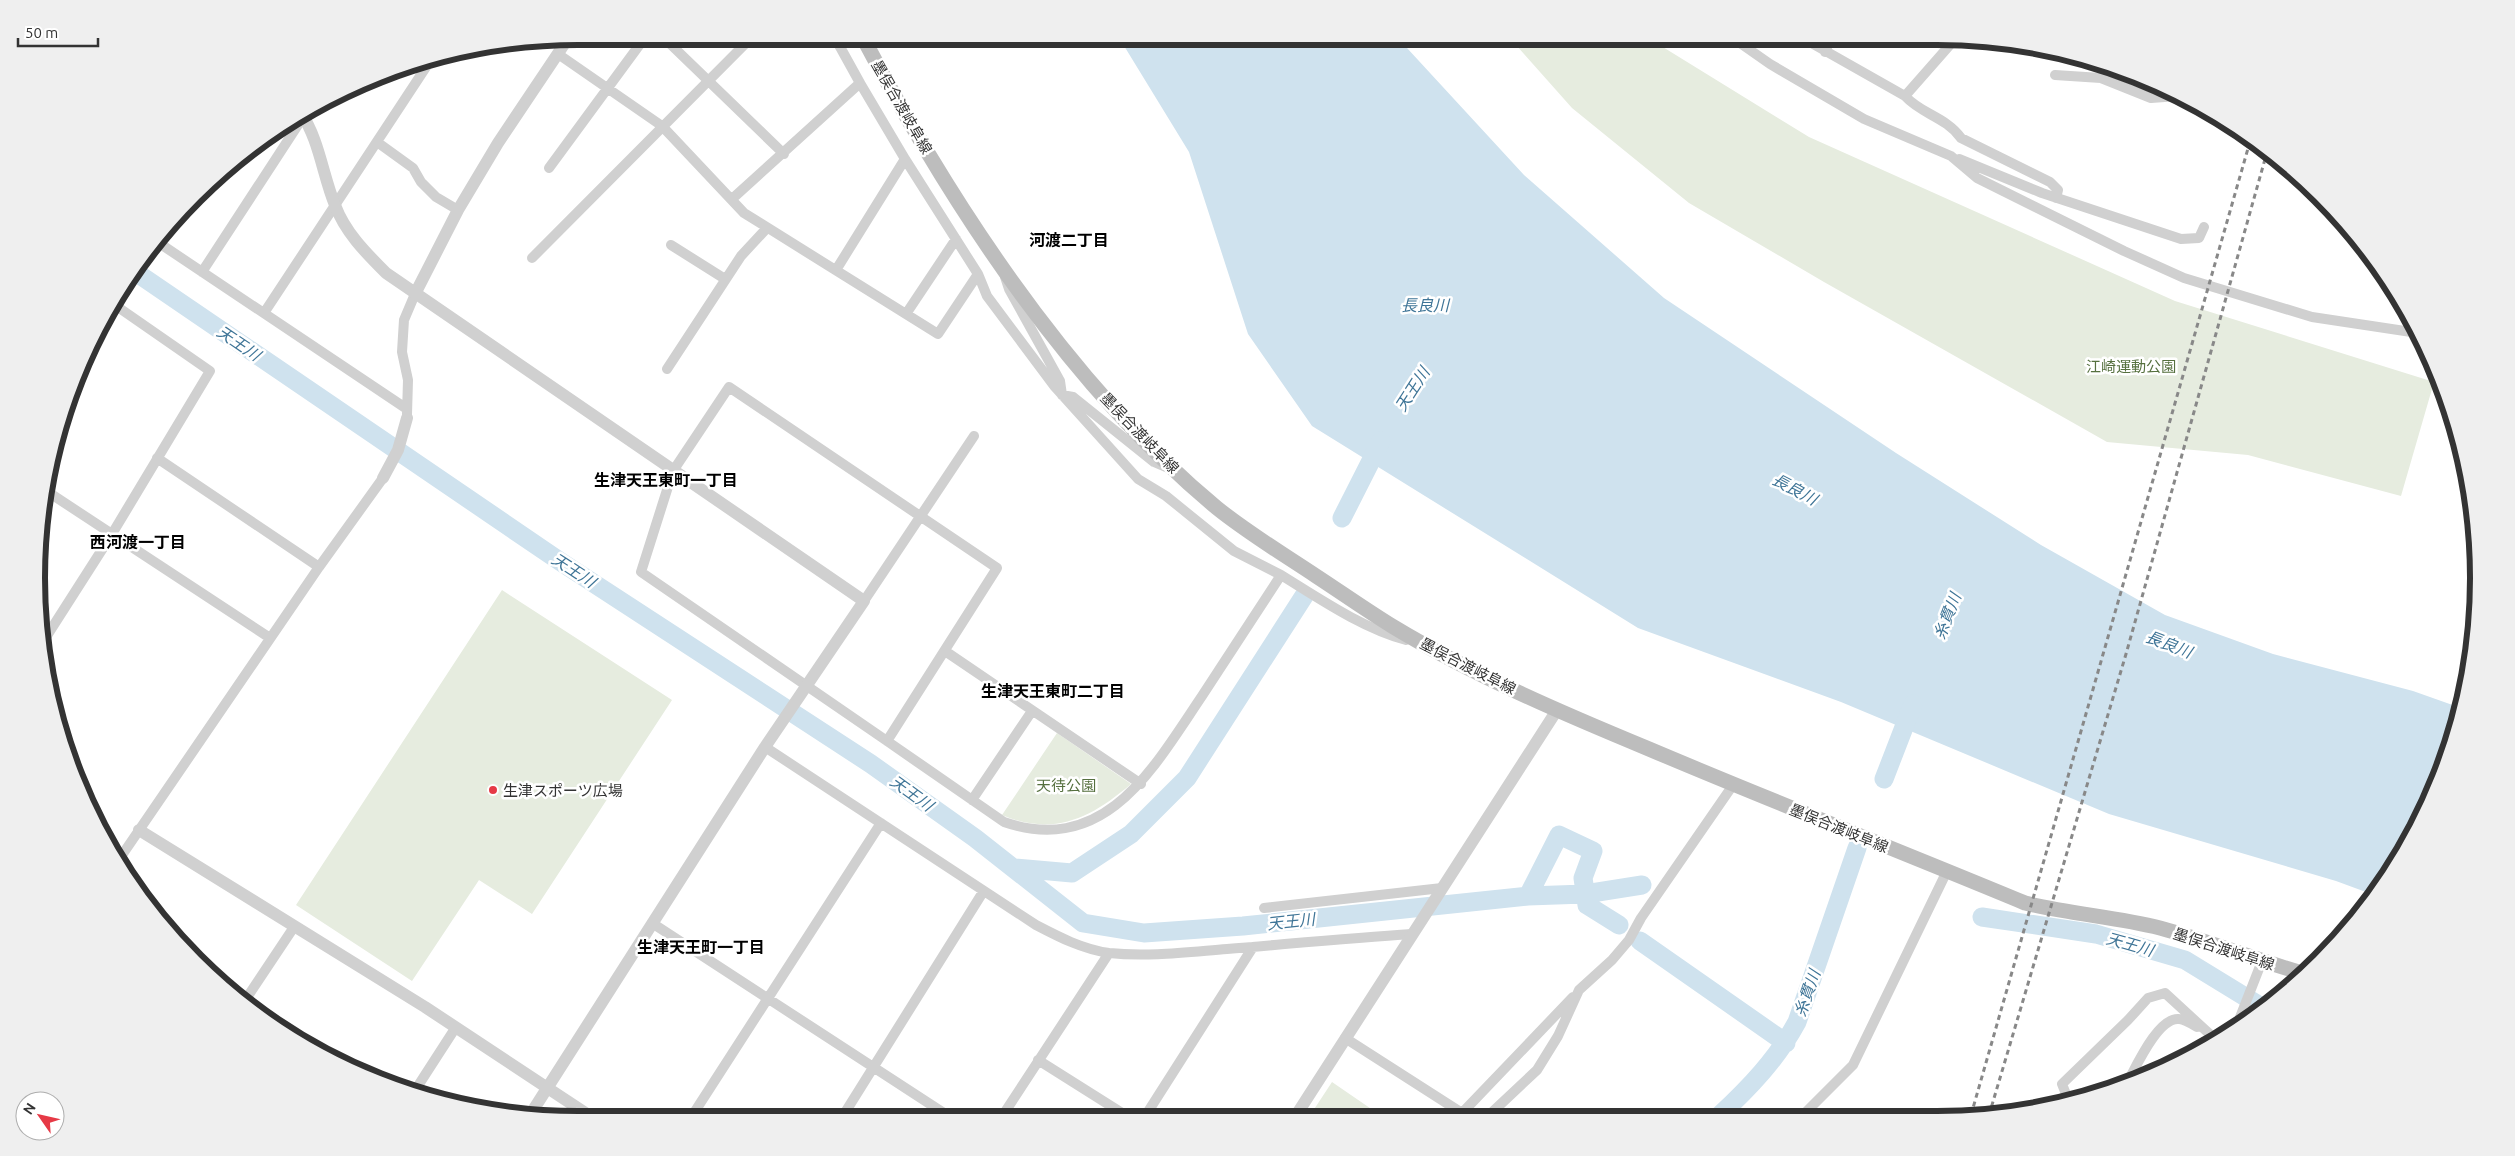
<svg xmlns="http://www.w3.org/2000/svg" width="2515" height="1156" viewBox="0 0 2515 1156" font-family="Ubuntu,'Noto Sans JP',sans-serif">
<rect width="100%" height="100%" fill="#fff"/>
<path fill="#e6ecdf" d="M1508 36H1645L1809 137 2175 301 2434 382 2401 496 2248 455 2107 442 1824 282 1689 203 1572 108Z
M502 590 672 700 532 914 479 880 412 981 296 905Z
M1057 733 1131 784C1091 818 1054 837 1002 815Z
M1332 1082 1383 1117H1309Z"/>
<path fill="#cfe2ee" d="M1118 36H1393L1407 48 1524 175 1664 298 1896 453 2041 545 2165 615 2273 654 2413 691 2461 708 2438 785 2374 895 2336 881 2109 814 1841 702 1638 628 1312 426 1248 334 1189 152Z"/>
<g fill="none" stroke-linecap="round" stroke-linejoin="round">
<path stroke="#cfe2ee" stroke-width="19" d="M134 271 561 562 871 764 975 838 1083 923 1144 933 1243 926 1528 896 1585 894 1642 885
M1342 518 1381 441
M1884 779 1913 704
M1015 868 1072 873 1131 834 1187 778 1304 596
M1528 896 1559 835 1593 851 1583 878 1587 905 1619 925
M1982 917 2096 934 2185 960 2265 1009
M1640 941 1786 1043
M1719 1116C1749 1088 1777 1059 1797 1022L1857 848"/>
<path stroke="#d0d0d0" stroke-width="10" d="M662 36 784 154
M1730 36 1770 64 1864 119 1951 156 1977 178 2124 251 2184 278 2312 317 2418 333
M1799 36 1905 96C1921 114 1946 117 1961 138L2050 182 2058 190 2056 198
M1825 52 1832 36
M558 54 662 126 744 213 938 334 978 274 987 296 1055 387 1138 479 1166 496 1234 551 1281 575
M2055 75 2101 78 2151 98 2178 96
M2101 78 2104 65
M1905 96 1956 38
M377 142 413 168 421 182 436 197 458 210
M905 159 978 274
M1959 159 2042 193 2181 239 2199 238 2204 227
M549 168 646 36
M732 199 860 83 834 36
M156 241 407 409
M671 245 725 279
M532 258 753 36
M836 270 905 159 860 83
M202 272 309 108
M1005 277 1009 289 1060 381 1062 395 1073 397 1154 462 1168 468
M264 313 432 58
M906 314 956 239
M667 369 741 256 767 228
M407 414 408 380 402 352 404 320 415 294
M157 458 319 567
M45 490 270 638
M864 601 974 436
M41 645 112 534 210 371 112 303
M945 651 1141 784
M887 741 997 568 729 387 673 471 641 572 887 741 1004 822C1106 857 1154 767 1202 696 1228 656 1255 615 1281 575 1320 599 1362 628 1406 640
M765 747 1036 925C1059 937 1082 949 1109 953 1148 957 1188 952 1227 949 1288 944 1350 938 1412 934
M972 800 1032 711
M118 861 319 567 383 478
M1264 908 1442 888
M652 923 953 1119
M244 1002 294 927
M2237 1025 2262 961
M1345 1038 1462 1113 1573 997
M1038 1060 1130 1118
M2127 1083C2136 1067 2158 1017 2179 1019 2184 1019 2192 1024 2197 1027
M414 1092 456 1027
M2068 1099 2062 1084 2128 1020 2148 998 2165 993 2214 1038
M1802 1116 1853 1065 1947 871
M1487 1117 1537 1070 1558 1036 1579 990 1612 960 1629 940 1641 918 1733 785
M1001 1118 1109 953
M1144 1118 1253 947
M690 1119 881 823
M841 1119 983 892"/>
<path stroke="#d0d0d0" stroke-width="12" d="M301 113C319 139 323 176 335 205 345 232 365 252 386 273L864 601 765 747 530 1115
M415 294 458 210 498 143 569 37
M383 478 398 450 407 418
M139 830 425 1007 596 1120
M1295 1117 1557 710"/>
<path stroke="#bdbdbd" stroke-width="15" d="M862 36C951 204 1070 386 1217 508 1248 533 1283 554 1316 576 1342 593 1366 610 1392 626 1473 675 1562 713 1649 749 1774 802 1900 851 2025 903 2070 914 2116 917 2160 928 2208 941 2254 959 2302 973"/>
<path stroke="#888" stroke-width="3" stroke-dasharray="5 4" stroke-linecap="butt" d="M1971 1115 2251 138
M1989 1115 2126 654 2267 152"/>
</g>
<circle fill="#e63946" stroke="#fff" stroke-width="2" cx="493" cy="790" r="5"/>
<g text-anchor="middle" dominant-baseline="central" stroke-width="5" stroke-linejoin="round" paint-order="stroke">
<g font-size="15" fill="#333" stroke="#fff">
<text transform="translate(902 107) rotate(60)">墨俣合渡岐阜線</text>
<text transform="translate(1140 433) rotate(46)">墨俣合渡岐阜線</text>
<text transform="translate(1468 666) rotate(27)">墨俣合渡岐阜線</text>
<text transform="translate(1839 828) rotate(22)">墨俣合渡岐阜線</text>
<text transform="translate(2224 949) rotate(18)">墨俣合渡岐阜線</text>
</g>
<g font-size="15" fill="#56703f" stroke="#fff">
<text x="2131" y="366">江崎運動公園</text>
<text x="1066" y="785">天待公園</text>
</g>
<g font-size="15" fill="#333" stroke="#fff" text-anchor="start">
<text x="503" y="790">生津スポーツ広場</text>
</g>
<g font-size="16" font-weight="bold" fill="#000" stroke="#fff">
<text x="1069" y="240">河渡二丁目</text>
<text x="666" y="480">生津天王東町一丁目</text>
<text x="138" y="542">西河渡一丁目</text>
<text x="1053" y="691">生津天王東町二丁目</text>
<text x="701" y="947">生津天王町一丁目</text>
</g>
<g font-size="16" font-style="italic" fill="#3f7597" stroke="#fff">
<text x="1425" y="305">長良川</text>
<text transform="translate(239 343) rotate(34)">天王川</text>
<text transform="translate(1412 389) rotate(-57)">天王川</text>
<text transform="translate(1795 489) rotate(28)">長良川</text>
<text transform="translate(574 570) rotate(33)">天王川</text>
<text transform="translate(1947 616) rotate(-69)">糸貫川</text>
<text transform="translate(2169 644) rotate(21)">長良川</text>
<text transform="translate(912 793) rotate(36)">天王川</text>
<text transform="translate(1291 921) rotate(-6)">天王川</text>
<text transform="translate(2130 944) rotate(16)">天王川</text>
<text transform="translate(1807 993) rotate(-71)">糸貫川</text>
</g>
</g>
<path d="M0 0H2515V1156H0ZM578 45H1937A533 533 0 0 1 2470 578V578A533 533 0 0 1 1937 1111H578A533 533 0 0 1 45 578V578A533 533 0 0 1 578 45Z" fill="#efefef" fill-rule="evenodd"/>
<path fill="none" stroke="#333" stroke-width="6" d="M578 45H1937A533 533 0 0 1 2470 578V578A533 533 0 0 1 1937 1111H578A533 533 0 0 1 45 578V578A533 533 0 0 1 578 45Z"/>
<g transform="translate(40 1116) rotate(304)"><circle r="24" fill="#ffffff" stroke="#adadad"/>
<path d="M0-4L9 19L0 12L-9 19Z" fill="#e63946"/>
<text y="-8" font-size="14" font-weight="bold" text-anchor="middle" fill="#333333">N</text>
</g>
<path d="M18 38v8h80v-8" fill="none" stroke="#333333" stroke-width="2.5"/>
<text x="25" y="38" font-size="15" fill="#333333" stroke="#ffffff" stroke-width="4" paint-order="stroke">50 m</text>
</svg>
